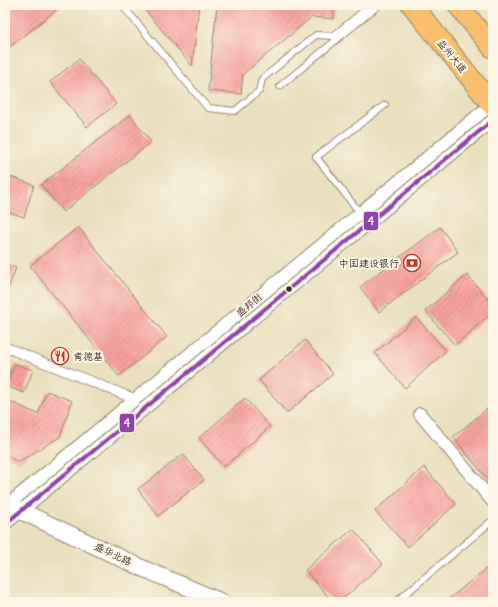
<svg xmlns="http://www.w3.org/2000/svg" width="498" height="607" viewBox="0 0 498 607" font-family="Delius,'LXGW WenKai TC',sans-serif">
<defs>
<pattern id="building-hatch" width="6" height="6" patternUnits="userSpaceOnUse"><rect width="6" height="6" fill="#f7a29e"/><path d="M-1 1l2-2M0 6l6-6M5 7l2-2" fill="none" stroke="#c98480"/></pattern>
</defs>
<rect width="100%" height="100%" fill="#fcf5e5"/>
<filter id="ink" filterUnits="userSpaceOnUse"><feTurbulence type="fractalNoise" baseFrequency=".025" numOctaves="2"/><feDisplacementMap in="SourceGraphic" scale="8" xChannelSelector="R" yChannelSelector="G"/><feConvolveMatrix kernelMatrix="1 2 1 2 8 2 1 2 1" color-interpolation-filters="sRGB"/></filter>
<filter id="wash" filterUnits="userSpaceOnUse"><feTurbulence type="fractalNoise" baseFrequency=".012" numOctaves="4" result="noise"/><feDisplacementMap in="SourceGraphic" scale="16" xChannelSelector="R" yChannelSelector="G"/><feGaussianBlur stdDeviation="0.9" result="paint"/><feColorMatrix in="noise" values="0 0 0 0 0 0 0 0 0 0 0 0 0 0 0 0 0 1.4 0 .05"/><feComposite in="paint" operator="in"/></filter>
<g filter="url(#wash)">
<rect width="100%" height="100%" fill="#eae0be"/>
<g id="blocks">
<path fill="url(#building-hatch)" d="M5 5H60L61 6 5 51Z
M141 5H199L192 66Z
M217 5H335L333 19 312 17 243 74 241 94 208 91Z
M79 59 116 104 87 127 50 82Z
M130 115 151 142 63 212 41 185Z
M5 175 34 185 24 217 5 211Z
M78 227 167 337 119 376 30 266Z
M440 227 458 252 379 312 360 287Z
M5 263 16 268 5 297Z
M467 275 493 305V312L455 345 425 311Z
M416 317 446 351 405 388 375 353Z
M305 340 333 374 287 413 259 380Z
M15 364 33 370 24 393 6 386Z
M5 369 10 371 5 383Z
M47 391 72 401 60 437 18 462 5 455V414L11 402 38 414Z
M245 398 270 427 224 467 199 438Z
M493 404V448L492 449 493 451V486L453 437Z
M183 454 204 480 158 516 138 489Z
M424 467 456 504 408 547 375 511Z
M353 529 383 564 339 602H333L305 570Z
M493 563V602H445Z"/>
</g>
</g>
<g filter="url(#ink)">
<use href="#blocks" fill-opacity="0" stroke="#92856e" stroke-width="1"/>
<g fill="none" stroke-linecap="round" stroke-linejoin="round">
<defs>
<path id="service" d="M122 5 208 108 235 111 259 91 262 79 316 35 333 36 371 5
M280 86 379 5
M360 213 316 157 385 105
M396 602 493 520"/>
<path id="pedestrian" d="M5 347 135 399"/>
<path id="minor" d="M420 414 493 502
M5 507 493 103
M5 524 493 120"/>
<path id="tertiary" d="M5 505 21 511 144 569 222 602"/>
<path id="primary" d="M412 5 493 106
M458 5 493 48"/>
</defs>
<use href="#service" stroke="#92856e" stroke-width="8"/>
<use href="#pedestrian" stroke="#92856e" stroke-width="11"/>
<use href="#minor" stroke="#92856e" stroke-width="14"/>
<use href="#tertiary" stroke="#92856e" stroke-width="18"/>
<use href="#primary" stroke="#92856e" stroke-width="22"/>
<use href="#service" stroke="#fff" stroke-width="6"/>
<use href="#pedestrian" stroke="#fff" stroke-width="9"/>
<use href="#minor" stroke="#fff" stroke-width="12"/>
<use href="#tertiary" stroke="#fff" stroke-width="16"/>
<use href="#primary" stroke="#f9bf6d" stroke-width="20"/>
<defs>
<path id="bus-1" d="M5 524 493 120"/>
</defs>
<use href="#bus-1" stroke="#fcf5e5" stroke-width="7"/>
<use href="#bus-1" stroke="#8e44ad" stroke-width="4"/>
</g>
</g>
<defs>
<symbol id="bank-ring" viewBox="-11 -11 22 22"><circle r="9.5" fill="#fcf5e5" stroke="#c8321e" stroke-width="1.5"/><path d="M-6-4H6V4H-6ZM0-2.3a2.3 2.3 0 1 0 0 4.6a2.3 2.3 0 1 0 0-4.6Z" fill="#c8321e"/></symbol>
<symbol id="restaurant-ring" viewBox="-11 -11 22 22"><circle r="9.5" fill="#fcf5e5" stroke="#c8321e" stroke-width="1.5"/><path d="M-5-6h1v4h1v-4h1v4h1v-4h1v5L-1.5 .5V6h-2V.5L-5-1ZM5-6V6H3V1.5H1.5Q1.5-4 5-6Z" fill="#c8321e"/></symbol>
</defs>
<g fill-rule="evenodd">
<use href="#bank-ring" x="402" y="253" width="20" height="20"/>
<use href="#restaurant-ring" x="50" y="346" width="20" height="20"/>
</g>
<circle fill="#3b2a1e" stroke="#fcf5e5" stroke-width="1.5" cx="289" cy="289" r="3.5"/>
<g text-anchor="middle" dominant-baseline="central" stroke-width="4" stroke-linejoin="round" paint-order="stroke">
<g font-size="10" fill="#3b2a1e" stroke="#fcf5e5">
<text transform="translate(452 56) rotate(51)">益州大道</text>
<text transform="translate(249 305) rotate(-40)">盛邦街</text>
<text transform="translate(113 554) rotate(25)">盛华北路</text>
</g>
<g font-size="10" fill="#3b2a1e" stroke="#fcf5e5" text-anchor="end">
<text x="399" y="263">中国建设银行</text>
<text x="73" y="356" text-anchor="start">肯德基</text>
</g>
</g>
<g stroke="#fcf5e5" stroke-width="1.5">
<rect x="363" y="211" width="16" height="20" rx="4" fill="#8e44ad"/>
<rect x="119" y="413" width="16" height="20" rx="4" fill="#8e44ad"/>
</g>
<g font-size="11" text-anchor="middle" font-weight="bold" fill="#fff">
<text x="371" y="225">4</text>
<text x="127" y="427">4</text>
</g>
<rect width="498" height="607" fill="none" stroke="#fcf5e5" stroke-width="20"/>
</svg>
